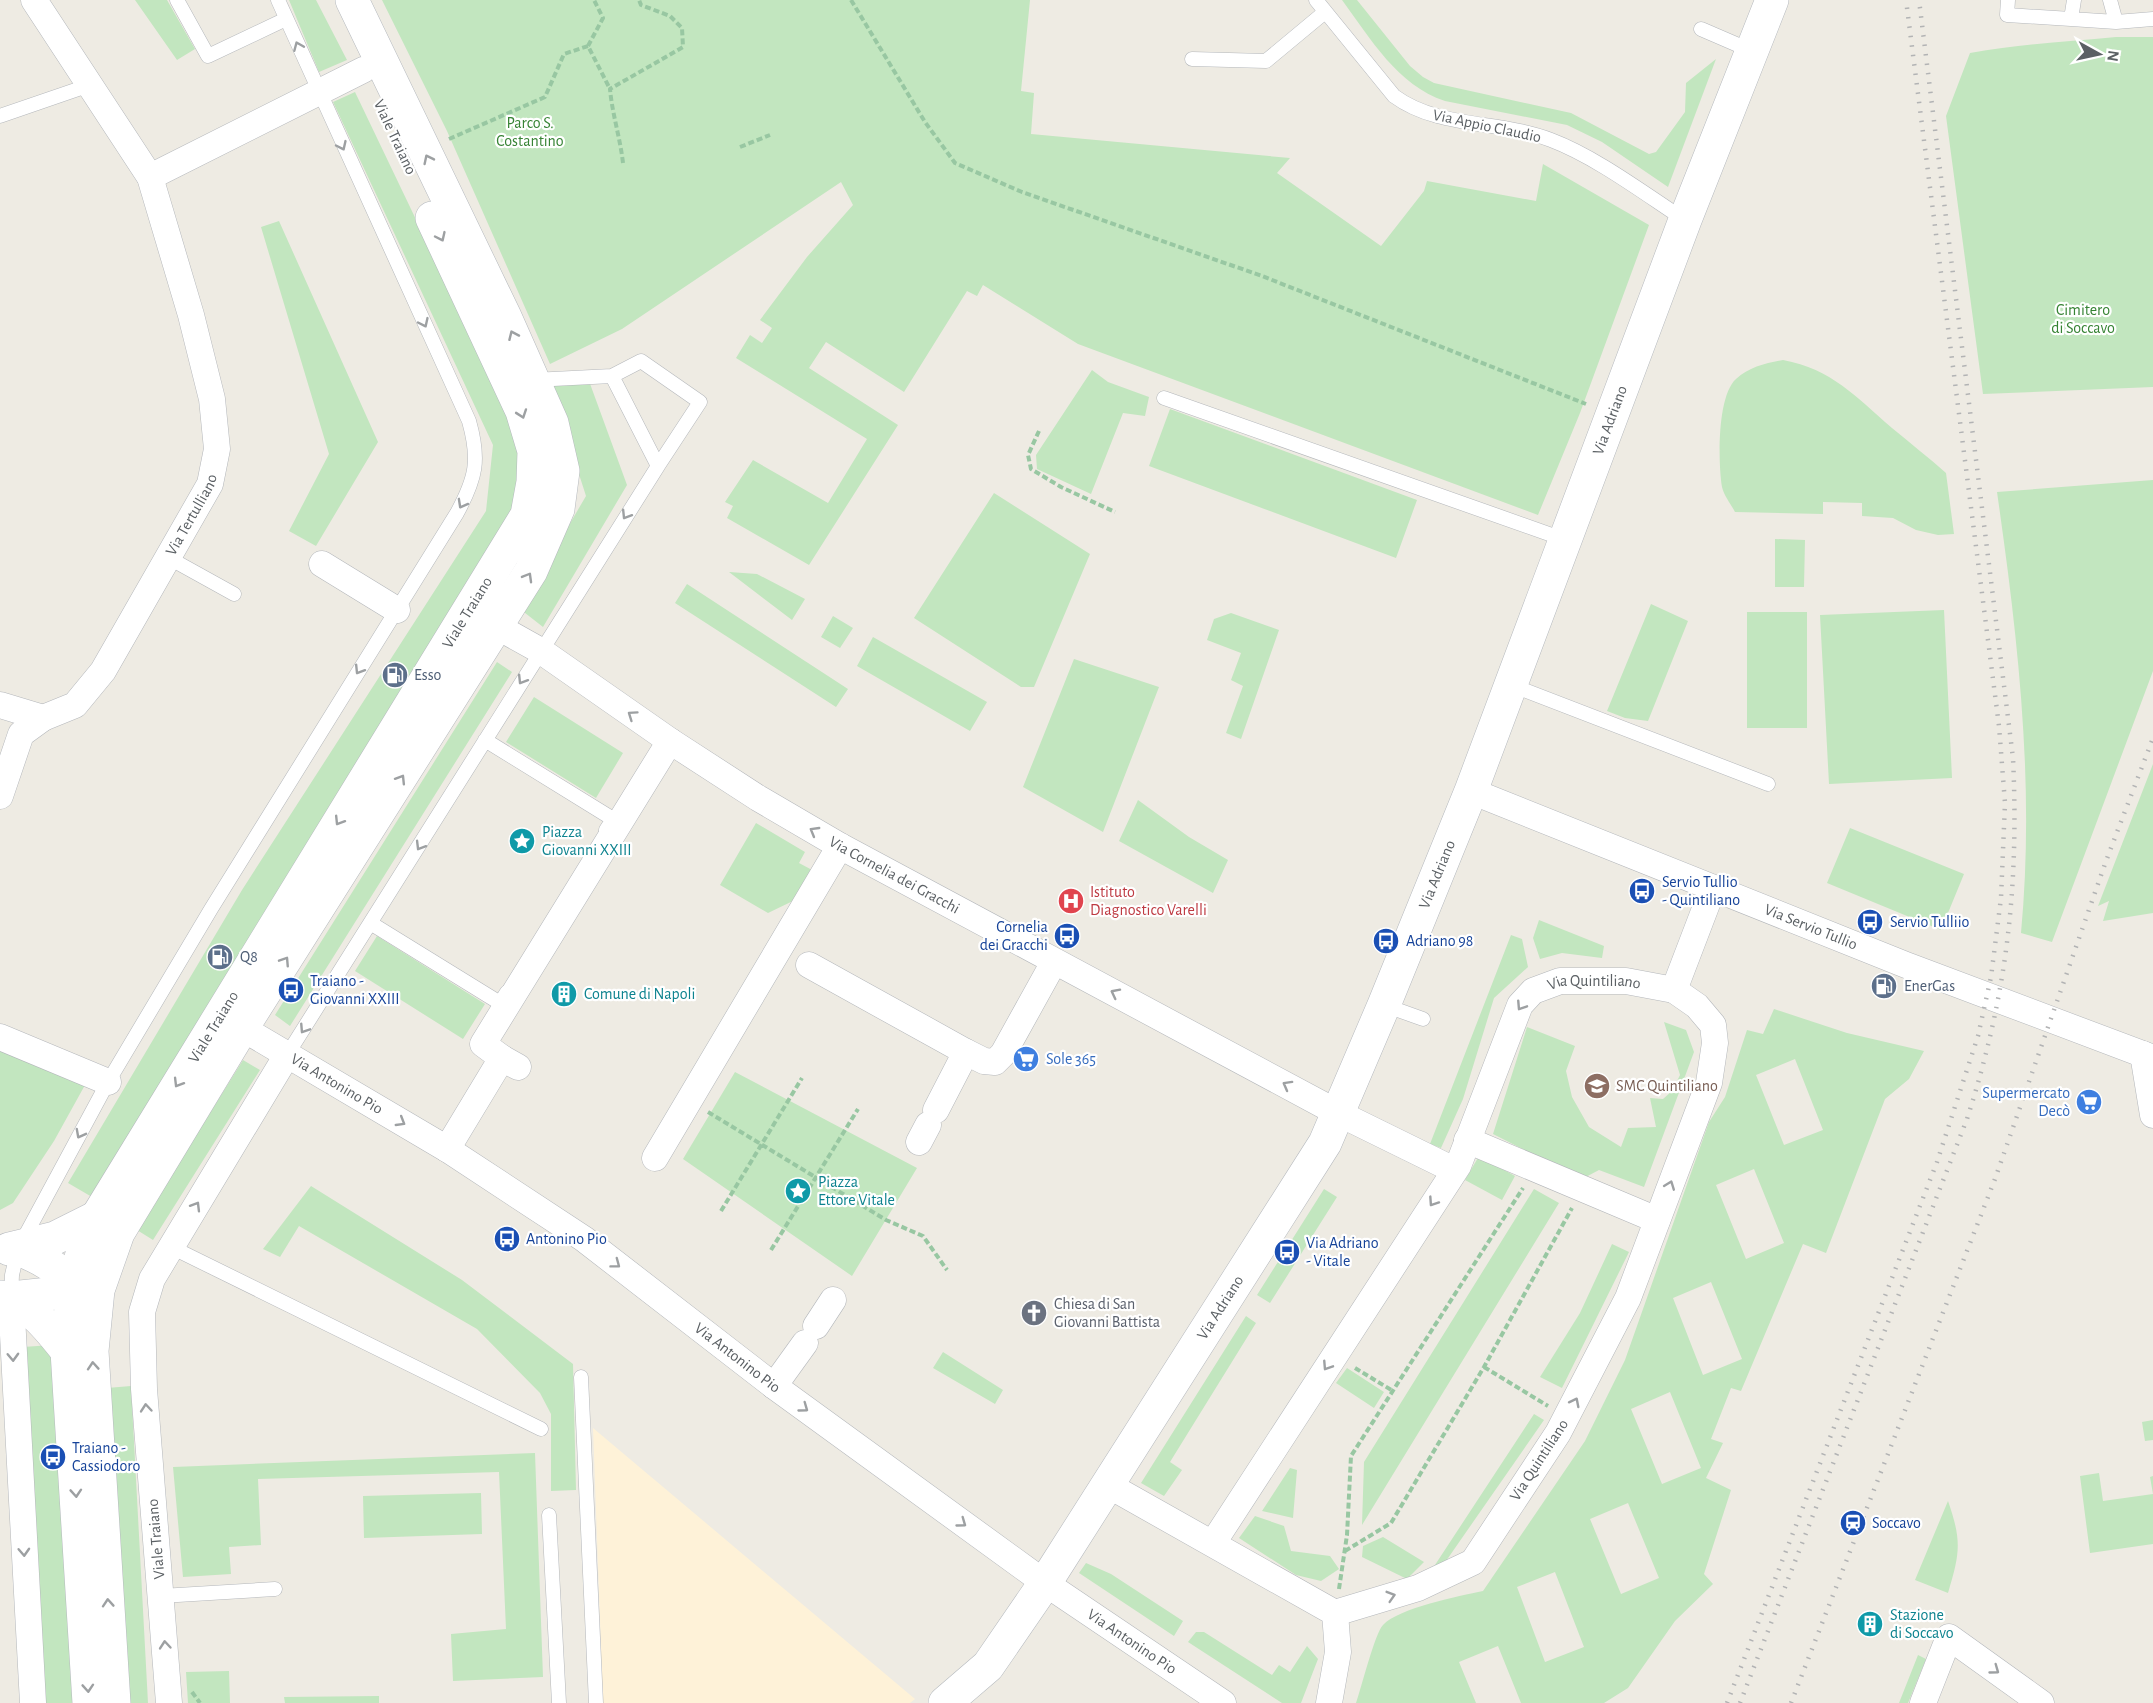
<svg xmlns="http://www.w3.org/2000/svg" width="2153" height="1703" viewBox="0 0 2153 1703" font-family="'Alegreya Sans',sans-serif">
<rect width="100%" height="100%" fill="#eeebe3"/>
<path fill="#fef2d8" d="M593 1428 915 1699 910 1703H603Z"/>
<path fill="#c2e6bf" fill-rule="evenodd" d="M135 0H167L195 49 177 60Z
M289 0H316L347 60 319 72Z
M382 0H1030L1021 91 1034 93 1031 134 1290 158 1277 173 1381 246 1424 191 1427 181 1536 201 1543 164 1649 225 1580 413 1538 515 1078 344 983 285 977 296 967 291 904 392 826 342 809 368 898 425 809 565 727 518 733 506 725 502 753 460 828 503 867 439 736 358 750 335 762 343 772 328 760 320 807 257 853 205 841 182 622 329 550 364 447 131Z
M1342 0H1357L1410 66 1423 77 1434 83 1571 113 1649 154 1656 152 1685 112 1686 83 1716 59 1668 187 1602 142 1567 125 1445 101C1397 85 1371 39 1342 0Z
M2116 37H2153V387L1983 394 1946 116 1970 53C2019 44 2066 42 2116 37Z
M355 92 521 439 513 516 92 1197 68 1183 242 890 486 511 493 445 333 102Z
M279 221 378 442 316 546 289 531 329 454 261 227Z
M1783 360C1832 369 1856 397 1892 428 1910 443 1928 457 1946 473L1954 534 1938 535 1916 530 1893 518 1862 516V503L1823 502V514L1735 512C1731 504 1724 496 1722 487 1718 463 1717 396 1736 379 1749 367 1766 363 1783 360Z
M585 370 627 485 543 627 520 609 586 496 551 387Z
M1092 370 1108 382 1149 397 1145 416 1123 413 1091 494 1037 469 1036 455Z
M1170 409 1417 500 1396 558 1149 466Z
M2153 480V671L2052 942 2021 933C2035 785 2018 638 1997 492Z
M994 493 1090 554 1034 687H1021L914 618Z
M1775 539 1805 540 1804 587H1775Z
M729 572 757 574 805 599 792 620Z
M687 584 848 689 836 707 675 603Z
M1651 604 1688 621 1648 721 1625 718 1607 711Z
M1944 610 1952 778 1829 784 1820 615Z
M1747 612H1807V728H1747Z
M1231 613 1279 630 1241 739 1226 733 1243 686 1231 680 1241 653 1207 640 1214 619Z
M833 616 853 628 840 648 821 637Z
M873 637 987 702 970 731 857 666Z
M1074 659 1159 687 1103 832 1023 787Z
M497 662 512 672 290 1026 275 1015Z
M534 697 623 753 596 798 506 742Z
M2153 764V913L2103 921 2109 901 2098 906Z
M1138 800 1189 837 1228 860 1213 893 1119 841Z
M756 823 805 852 799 863 814 871 797 899 768 913 720 885Z
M1850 828 1964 874 1941 930 1827 883Z
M1539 920 1604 946 1602 958 1562 953 1540 959 1533 938Z
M1511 935 1522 939 1528 967 1494 998 1463 1099 1441 1148 1430 1144Z
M377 936 485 1004 463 1039 355 971Z
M1774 1009 1847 1033 1924 1051 1909 1079 1885 1099 1826 1253 1803 1244 1741 1391 1731 1388 1711 1439 1723 1443 1706 1478 1731 1490 1704 1574 1713 1584 1675 1621 1628 1688 1604 1703H1521L1498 1646 1459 1662 1476 1703H1356C1361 1689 1375 1633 1383 1625 1399 1608 1459 1596 1483 1591L1585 1441 1625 1360 1709 1122 1725 1097 1747 1030 1763 1034ZM1795 1059 1823 1130 1784 1145 1756 1075ZM1754 1169 1784 1243 1746 1259 1716 1185ZM1711 1282 1742 1359 1703 1375 1673 1298ZM1670 1392 1701 1468 1662 1484 1631 1409ZM1628 1503 1659 1578 1621 1594 1590 1519ZM1555 1572 1584 1647 1545 1662 1517 1587Z
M1664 1022 1686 1030 1694 1052 1644 1187 1599 1170 1582 1179 1493 1134 1527 1027 1575 1046 1566 1071 1572 1097 1589 1127 1621 1147 1628 1128 1656 1127 1650 1098 1663 1099 1672 1091 1680 1075Z
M0 1050 85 1085 54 1141 13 1203 0 1210Z
M243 1060 260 1070 153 1240 137 1230Z
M735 1072 917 1168 852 1276 683 1159Z
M1479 1156 1515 1176 1502 1200 1465 1180Z
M311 1186 462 1280 573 1364 576 1490 551 1491V1414L540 1393 477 1329 299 1226 280 1257 263 1249Z
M1324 1189 1337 1197 1270 1303 1257 1295Z
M1534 1189 1559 1203 1362 1525 1364 1462Z
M1612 1244 1629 1252 1562 1388 1540 1377 1580 1313Z
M1246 1316 1256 1323 1170 1462 1182 1470 1164 1496 1141 1483Z
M52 1345 74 1703H46L23 1347Z
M943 1352 1003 1390 995 1404 933 1368Z
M1347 1368 1384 1392 1374 1408 1336 1383Z
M131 1386 148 1703H126L107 1388Z
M1534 1414 1544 1420 1446 1561 1433 1568Z
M2153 1420V1440L2145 1441 2142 1422Z
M535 1453 543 1677 453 1681 451 1634 506 1629 499 1472 258 1479 261 1545 229 1547 231 1574 183 1577 173 1467Z
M1290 1468 1297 1470 1293 1518 1262 1511Z
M2099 1473 2103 1501 2153 1494 2150 1477 2153 1476V1544L2090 1553 2080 1476Z
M481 1493 482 1534 364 1538 363 1496Z
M1948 1501C1962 1541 1960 1553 1948 1593L1915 1580Z
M1255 1516 1284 1526 1291 1551 1330 1556 1339 1569 1321 1581 1296 1575 1239 1538Z
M1383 1537 1424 1562 1407 1579 1362 1557 1363 1546Z
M1086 1563 1111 1574 1183 1621 1174 1636 1079 1573Z
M1196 1632H1204L1272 1675 1279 1665 1290 1672 1307 1646 1318 1659 1301 1703H1282L1188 1642Z
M1918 1655 1926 1659 1908 1703H1899Z
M229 1671 230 1703H188L186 1672Z
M379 1696V1703H285L284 1697Z"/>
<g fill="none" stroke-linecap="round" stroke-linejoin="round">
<defs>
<path id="lane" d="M177 0 208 56 286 19
M1316 0 1394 96C1439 129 1500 120 1551 140 1596 157 1645 194 1685 220
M2008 0 2007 15 2071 19
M2074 0 2071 19 2116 22 2110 0
M2116 22 2153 19
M1701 29 1752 51
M1192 59 1266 61 1325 12
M0 116 90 85
M533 380 612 376 641 361 700 402 658 466 612 376
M1164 398 1566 540
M169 558 234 594
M1511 685 1768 784
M485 740 613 819 606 830
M372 924 500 1003 507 992
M1384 1005 1423 1019
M287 1055 658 466
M171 1247 541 1429
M11 1298 12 1275 18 1249 108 1082 211 909 457 513C476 478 480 460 469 421L278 0
M581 1377 596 1703
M549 1515 559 1703
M161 1596 275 1589"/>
<g id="street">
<path d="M150 177 363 70"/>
<path d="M322 564 397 610"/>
<path id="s1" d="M498 627 541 651 670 741 758 798 840 846 1338 1113 1454 1170"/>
<path d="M0 705 43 718"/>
<path id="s2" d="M1471 791 1906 965 2153 1058"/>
<path id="s3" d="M0 796 21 734 43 718 75 705 103 671 210 484 217 449 212 399 191 315 150 177 34 0"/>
<path d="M809 965 966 1052"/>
<path d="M1674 990 1713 888"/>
<path id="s4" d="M242 1028 447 1149 584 1239 774 1386 1045 1583 1223 1703"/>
<path d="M0 1037 108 1082"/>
<path d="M2143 1054 2153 1115"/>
<path d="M502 1058 483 1044 670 741"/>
<path d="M936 1110 966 1052 984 1061 995 1062 1003 1054 1054 962"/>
<path d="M1467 1140 1657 1220"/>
<path d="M919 1142 928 1125"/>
<path d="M447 1149 502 1058 518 1067"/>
<path d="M655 1158 840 846"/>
<path d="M11 1298 33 1703"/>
<path d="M816 1326 833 1300"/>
<path d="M774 1386 805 1343"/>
<path d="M1108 1485 1335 1613 1338 1652 1329 1703"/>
<path id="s5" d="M1213 1543 1458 1166 1520 1005 1533 991 1560 981H1626L1674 990 1697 1006 1713 1025 1715 1043 1709 1083 1628 1298 1558 1433 1473 1562 1418 1588 1335 1613"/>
<path d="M169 1703 144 1389 142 1312 152 1279 287 1055"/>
<path d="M1923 1703 1949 1637 2041 1703"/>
</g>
<g id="secondary">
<path d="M9 1249 55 1238 97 1217"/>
<path d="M18 1249C45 1259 69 1275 84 1300"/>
<path d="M0 1297C28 1300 50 1330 67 1351"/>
<path d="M11 1298 49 1294 89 1276"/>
<path id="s6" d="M89 1703 67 1351 73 1285 83 1251 97 1217 527 515 533 482 534 451 522 411 432 218"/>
<path d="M114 1703 92 1351 98 1290 118 1233 242 1028 531 571 558 509 563 471 552 423 505 317 352 0"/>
<path id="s7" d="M945 1703 988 1666 1045 1583 1325 1143 1384 1005 1471 791 1685 220 1772 0"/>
</g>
</defs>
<use href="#lane" stroke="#b4b7bb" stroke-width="15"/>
<use href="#street" stroke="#b4b7bb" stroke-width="27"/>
<use href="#secondary" stroke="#b5b9be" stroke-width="34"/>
<path stroke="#98c7a2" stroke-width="4" stroke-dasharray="6 3" stroke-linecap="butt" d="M851 0 925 122 955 163 1022 192 1262 276 1586 404
M588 46 603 18 594 0
M449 139 545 97 564 54 588 46 610 89
M740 147 770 135
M623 163C620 137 612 113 610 89L683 47 682 28 670 16 641 5 639 0
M1039 431 1028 455 1031 469 1061 487 1115 512
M708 1112 886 1220 923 1236 947 1270
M721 1211 802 1078
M771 1250 858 1109
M1484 1367 1548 1406
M1355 1368 1393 1391
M1345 1551 1391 1523 1484 1367 1572 1208
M1339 1589 1347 1535 1351 1456 1523 1188
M192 1692 200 1703"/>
<use href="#lane" stroke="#fff" stroke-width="14"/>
<use href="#street" stroke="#fff" stroke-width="26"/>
<use href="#secondary" stroke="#fff" stroke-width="33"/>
<path stroke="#b2b3b4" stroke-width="4.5" stroke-dasharray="1.5 8" stroke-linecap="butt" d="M1727 1703 1937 1162 1978 1036 1991 977 2001 898 2005 803 1999 726 1906 0
M1740 1703 1967 1119C2007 995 2019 887 2013 758L1919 0
M1791 1703 1995 1179 2106 861 2153 738"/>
</g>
<defs><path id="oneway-chevron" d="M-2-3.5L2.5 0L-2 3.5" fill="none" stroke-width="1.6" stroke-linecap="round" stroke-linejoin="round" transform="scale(1.5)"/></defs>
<g stroke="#9da0a2">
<use href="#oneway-chevron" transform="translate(298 46) rotate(-113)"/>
<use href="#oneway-chevron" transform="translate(342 146) rotate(65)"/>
<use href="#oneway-chevron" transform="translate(428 159) rotate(-116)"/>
<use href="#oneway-chevron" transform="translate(441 237) rotate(65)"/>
<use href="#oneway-chevron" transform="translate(424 323) rotate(65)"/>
<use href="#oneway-chevron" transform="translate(513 335) rotate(-114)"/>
<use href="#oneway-chevron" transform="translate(522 414) rotate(71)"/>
<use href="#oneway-chevron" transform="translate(462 504) rotate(119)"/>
<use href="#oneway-chevron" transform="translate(626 515) rotate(122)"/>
<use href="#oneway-chevron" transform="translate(528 577) rotate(-60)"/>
<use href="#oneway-chevron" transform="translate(359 670) rotate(122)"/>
<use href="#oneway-chevron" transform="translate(522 680) rotate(122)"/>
<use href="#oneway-chevron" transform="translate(632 715) rotate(-145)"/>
<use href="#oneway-chevron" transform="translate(401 779) rotate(-58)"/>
<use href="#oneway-chevron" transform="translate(339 821) rotate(122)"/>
<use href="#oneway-chevron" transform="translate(814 831) rotate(-150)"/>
<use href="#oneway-chevron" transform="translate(420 846) rotate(121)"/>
<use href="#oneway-chevron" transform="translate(285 961) rotate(-57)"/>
<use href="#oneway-chevron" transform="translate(1115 993) rotate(-153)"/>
<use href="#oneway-chevron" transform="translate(1521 1006) rotate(123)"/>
<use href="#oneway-chevron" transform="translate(304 1029) rotate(123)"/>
<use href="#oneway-chevron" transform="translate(178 1083) rotate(121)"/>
<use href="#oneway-chevron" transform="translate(1287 1085) rotate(-151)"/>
<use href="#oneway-chevron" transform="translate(401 1122) rotate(31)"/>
<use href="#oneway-chevron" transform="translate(80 1134) rotate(118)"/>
<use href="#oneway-chevron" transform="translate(1670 1185) rotate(-69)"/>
<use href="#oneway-chevron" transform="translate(1433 1202) rotate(124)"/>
<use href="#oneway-chevron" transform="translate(196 1206) rotate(-59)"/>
<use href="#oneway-chevron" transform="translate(616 1264) rotate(37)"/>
<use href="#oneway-chevron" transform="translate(13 1357) rotate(88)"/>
<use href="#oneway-chevron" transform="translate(93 1366) rotate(-94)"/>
<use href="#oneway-chevron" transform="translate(1327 1366) rotate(123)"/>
<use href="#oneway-chevron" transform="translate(1575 1402) rotate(-63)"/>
<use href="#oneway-chevron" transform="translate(146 1408) rotate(-95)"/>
<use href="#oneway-chevron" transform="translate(804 1408) rotate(36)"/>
<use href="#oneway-chevron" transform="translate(76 1493) rotate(86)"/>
<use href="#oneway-chevron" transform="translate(962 1523) rotate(36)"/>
<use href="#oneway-chevron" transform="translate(24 1552) rotate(87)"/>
<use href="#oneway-chevron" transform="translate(1391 1596) rotate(-17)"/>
<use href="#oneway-chevron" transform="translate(108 1603) rotate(-94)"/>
<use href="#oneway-chevron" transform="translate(165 1645) rotate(-95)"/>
<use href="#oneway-chevron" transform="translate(1995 1670) rotate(36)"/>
<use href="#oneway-chevron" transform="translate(88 1688) rotate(86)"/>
</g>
<defs>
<symbol id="fuel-disc" viewBox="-11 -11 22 22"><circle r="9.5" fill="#5c6f8a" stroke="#fff"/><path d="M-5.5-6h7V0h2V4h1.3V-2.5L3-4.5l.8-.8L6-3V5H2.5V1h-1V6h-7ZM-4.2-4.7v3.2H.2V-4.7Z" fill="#fff"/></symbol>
<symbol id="sight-disc" viewBox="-11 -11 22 22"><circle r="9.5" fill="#0f9aa8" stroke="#fff"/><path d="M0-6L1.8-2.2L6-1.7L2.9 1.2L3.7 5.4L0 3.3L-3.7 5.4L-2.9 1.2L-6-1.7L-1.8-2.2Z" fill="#fff"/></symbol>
<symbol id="bus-disc" viewBox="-11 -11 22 22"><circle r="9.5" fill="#1a4fb4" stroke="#fff"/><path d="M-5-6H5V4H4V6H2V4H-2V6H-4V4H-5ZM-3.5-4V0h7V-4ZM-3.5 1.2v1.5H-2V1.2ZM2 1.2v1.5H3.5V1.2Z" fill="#fff"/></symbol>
<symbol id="hospital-disc" viewBox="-11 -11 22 22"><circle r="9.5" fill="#e0444e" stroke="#fff"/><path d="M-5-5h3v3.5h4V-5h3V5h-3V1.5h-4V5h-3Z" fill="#fff"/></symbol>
<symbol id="building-disc" viewBox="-11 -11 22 22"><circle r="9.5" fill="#0f9aa8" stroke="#fff"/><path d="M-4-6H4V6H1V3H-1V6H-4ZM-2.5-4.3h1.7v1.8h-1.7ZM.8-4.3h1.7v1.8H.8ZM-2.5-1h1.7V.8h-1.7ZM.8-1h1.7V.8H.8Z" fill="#fff"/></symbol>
<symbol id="supermarket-disc" viewBox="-11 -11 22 22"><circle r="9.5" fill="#3f7fe0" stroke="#fff"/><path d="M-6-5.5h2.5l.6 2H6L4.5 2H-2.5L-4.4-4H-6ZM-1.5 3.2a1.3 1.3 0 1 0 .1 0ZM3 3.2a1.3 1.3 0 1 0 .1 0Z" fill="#fff"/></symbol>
<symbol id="school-disc" viewBox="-11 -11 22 22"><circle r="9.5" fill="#8d6e63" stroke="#fff"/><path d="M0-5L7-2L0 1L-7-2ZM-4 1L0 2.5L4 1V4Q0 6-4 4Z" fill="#fff"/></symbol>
<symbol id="church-disc" viewBox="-11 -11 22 22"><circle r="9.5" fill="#6b7280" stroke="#fff"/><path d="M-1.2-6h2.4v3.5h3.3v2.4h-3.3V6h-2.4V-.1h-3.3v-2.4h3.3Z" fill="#fff"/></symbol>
<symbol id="station-disc" viewBox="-11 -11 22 22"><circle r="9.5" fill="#1a4fb4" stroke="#fff"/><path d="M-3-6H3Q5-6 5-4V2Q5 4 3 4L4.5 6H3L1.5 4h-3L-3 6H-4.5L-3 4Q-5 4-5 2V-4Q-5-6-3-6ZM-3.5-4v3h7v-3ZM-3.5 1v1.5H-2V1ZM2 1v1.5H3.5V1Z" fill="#fff"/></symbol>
</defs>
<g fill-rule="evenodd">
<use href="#fuel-disc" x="380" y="660" width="30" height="30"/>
<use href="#sight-disc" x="507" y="826" width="30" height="30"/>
<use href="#bus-disc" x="1627" y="876" width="30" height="30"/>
<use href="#hospital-disc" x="1056" y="886" width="30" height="30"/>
<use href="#bus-disc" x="1855" y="907" width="30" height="30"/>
<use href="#bus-disc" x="1052" y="921" width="30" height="30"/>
<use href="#bus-disc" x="1371" y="926" width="30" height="30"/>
<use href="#fuel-disc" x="205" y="942" width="30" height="30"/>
<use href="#fuel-disc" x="1869" y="971" width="30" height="30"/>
<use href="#bus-disc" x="276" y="975" width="30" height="30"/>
<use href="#building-disc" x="549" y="979" width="30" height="30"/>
<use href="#supermarket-disc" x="1011" y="1044" width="30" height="30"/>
<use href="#school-disc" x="1582" y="1071" width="30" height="30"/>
<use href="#supermarket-disc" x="2074" y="1087" width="30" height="30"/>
<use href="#sight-disc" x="783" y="1176" width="30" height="30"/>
<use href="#bus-disc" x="492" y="1224" width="30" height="30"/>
<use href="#bus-disc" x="1272" y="1237" width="30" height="30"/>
<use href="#church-disc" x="1019" y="1298" width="30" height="30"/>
<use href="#bus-disc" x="38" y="1442" width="30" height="30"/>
<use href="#station-disc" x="1838" y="1508" width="30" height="30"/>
<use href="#building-disc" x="1855" y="1609" width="30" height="30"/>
</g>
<g text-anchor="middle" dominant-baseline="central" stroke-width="4.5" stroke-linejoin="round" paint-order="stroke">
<g font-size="16" fill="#368334" stroke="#fff">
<text x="530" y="123">Parco S.<tspan x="530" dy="18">Costantino</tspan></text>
<text x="2083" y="310">Cimitero<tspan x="2083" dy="18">di Soccavo</tspan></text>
</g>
<g font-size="16" fill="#5b6064" stroke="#fff">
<text transform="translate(1487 126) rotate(12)">Via Appio Claudio</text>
<text transform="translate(395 137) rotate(65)">Viale Traiano</text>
<text stroke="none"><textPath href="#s7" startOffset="1456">Via Adriano</textPath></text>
<text stroke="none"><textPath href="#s3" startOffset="351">Via Tertulliano</textPath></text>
<text stroke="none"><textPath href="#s6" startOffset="1200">Viale Traiano</textPath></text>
<text stroke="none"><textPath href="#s7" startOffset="970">Via Adriano</textPath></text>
<text stroke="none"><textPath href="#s1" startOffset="468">Via Cornelia dei Gracchi</textPath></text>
<text stroke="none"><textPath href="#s2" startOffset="366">Via Servio Tullio</textPath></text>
<text stroke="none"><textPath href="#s5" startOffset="704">Via Quintiliano</textPath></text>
<text stroke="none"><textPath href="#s6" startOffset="714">Viale Traiano</textPath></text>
<text stroke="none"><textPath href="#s4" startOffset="110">Via Antonino Pio</textPath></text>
<text stroke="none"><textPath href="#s7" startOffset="484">Via Adriano</textPath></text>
<text stroke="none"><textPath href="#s4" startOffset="596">Via Antonino Pio</textPath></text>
<text transform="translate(1539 1460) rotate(-57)">Via Quintiliano</text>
<text transform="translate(156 1539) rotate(-95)">Viale Traiano</text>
<text stroke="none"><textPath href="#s4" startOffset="1082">Via Antonino Pio</textPath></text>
</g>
<g font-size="16" fill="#4e5e75" stroke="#fff" text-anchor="start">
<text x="414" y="675">Esso</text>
<text x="240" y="957">Q8</text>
<text x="1904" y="986">EnerGas</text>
</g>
<g font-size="16" fill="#0d838f" stroke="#fff" text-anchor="start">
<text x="542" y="832">Piazza<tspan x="542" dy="18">Giovanni XXIII</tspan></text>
<text x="584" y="994">Comune di Napoli</text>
<text x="818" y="1182">Piazza<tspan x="818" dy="18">Ettore Vitale</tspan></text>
<text x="1890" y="1615">Stazione<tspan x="1890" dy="18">di Soccavo</tspan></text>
</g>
<g font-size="16" fill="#164399" stroke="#fff" text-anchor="start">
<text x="1662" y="882">Servio Tullio<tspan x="1662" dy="18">- Quintiliano</tspan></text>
<text x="1890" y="922">Servio Tulliio</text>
<text x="1048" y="927" text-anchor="end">Cornelia<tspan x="1048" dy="18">dei Gracchi</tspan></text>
<text x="1406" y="941">Adriano 98</text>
<text x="310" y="981">Traiano -<tspan x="310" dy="18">Giovanni XXIII</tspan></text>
<text x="526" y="1239">Antonino Pio</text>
<text x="1306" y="1243">Via Adriano<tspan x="1306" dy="18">- Vitale</tspan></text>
<text x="72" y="1448">Traiano -<tspan x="72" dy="18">Cassiodoro</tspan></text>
<text x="1872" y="1523">Soccavo</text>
</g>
<g font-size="16" fill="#be3a42" stroke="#fff" text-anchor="start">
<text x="1090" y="892">Istituto<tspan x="1090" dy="18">Diagnostico Varelli</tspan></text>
</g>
<g font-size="16" fill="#366cbe" stroke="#fff" text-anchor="start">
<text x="1046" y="1059">Sole 365</text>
<text x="2070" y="1093" text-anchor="end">Supermercato<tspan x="2070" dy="18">Decò</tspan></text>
</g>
<g font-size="16" fill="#785e54" stroke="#fff" text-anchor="start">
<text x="1616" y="1086">SMC Quintiliano</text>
</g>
<g font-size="16" fill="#5b616d" stroke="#fff" text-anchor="start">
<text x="1054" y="1304">Chiesa di San<tspan x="1054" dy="18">Giovanni Battista</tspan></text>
</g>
</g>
<g transform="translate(2099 54) rotate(98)" stroke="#ffffff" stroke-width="4.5" paint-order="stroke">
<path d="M0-4.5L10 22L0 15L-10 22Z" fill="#5b6064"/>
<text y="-9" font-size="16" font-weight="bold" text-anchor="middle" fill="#5b6064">N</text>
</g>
</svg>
